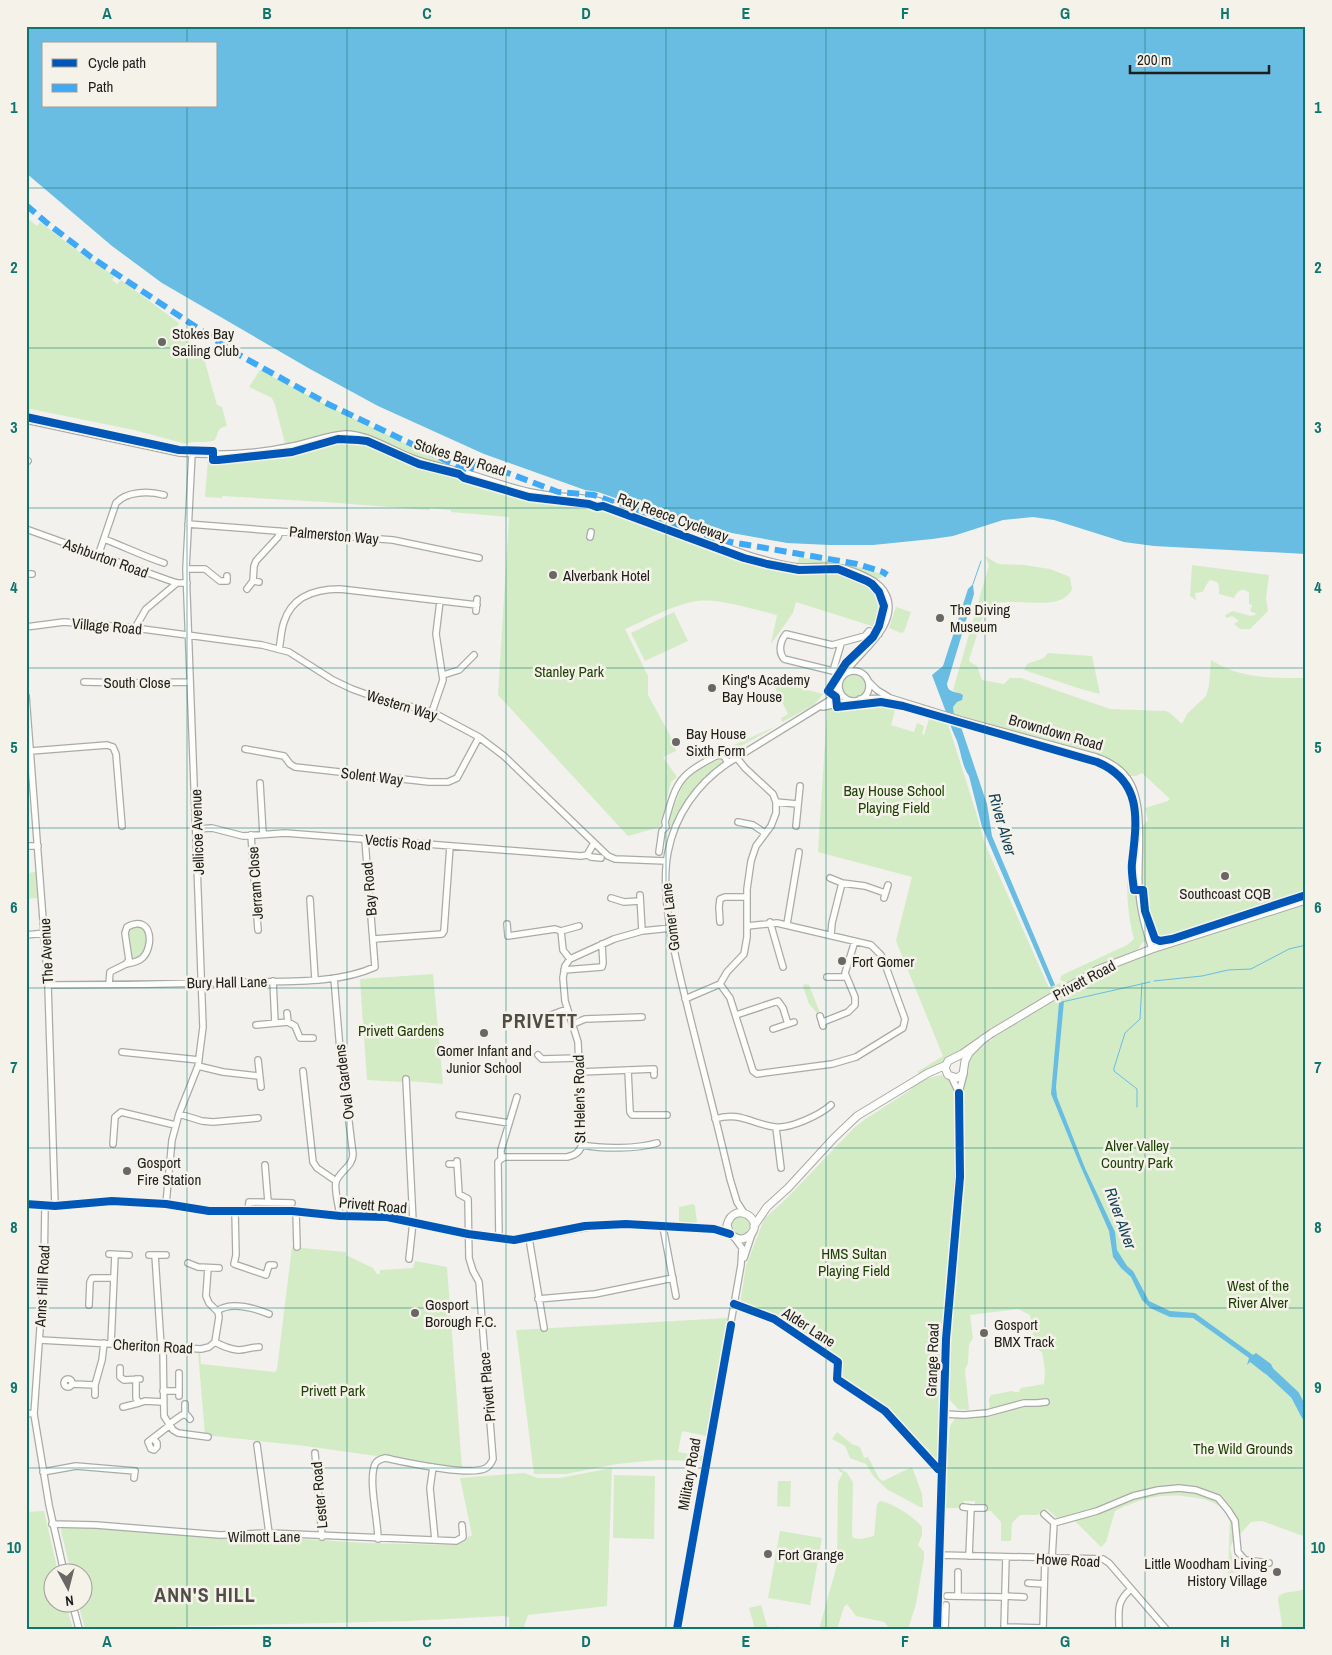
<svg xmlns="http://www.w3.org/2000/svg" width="1332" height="1655" viewBox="0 0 1332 1655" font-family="'Archivo Narrow',sans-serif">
<rect width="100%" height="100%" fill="#f2f1ed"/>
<path fill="#d3ecc5" d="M26 217 37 226 40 222 83 255 115 276 112 280 117 284 121 280 179 323 176 328 183 332 181 337 201 348 217 405 222 407 227 426C217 428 219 432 215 440 206 444 195 440 186 444L134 430 26 408Z
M260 370 334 409 454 467 422 459 362 434 291 444 285 443 275 405 272 398 249 387Z
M338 442 366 444 412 464 531 499 585 504 594 508 601 507 759 563 803 572 823 569 835 570 866 582 879 593 882 601 883 611 878 626 875 627 796 602 793 613 771 644 777 615C756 610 718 598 697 601 674 604 647 620 625 629L648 676V695L670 735 676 751 663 757 677 777 671 782 660 827 628 836 498 695 509 517 451 512V510L430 508 429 510 324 502 222 496V498L205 497 208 460 224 461 293 455Z
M985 556 998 564 1024 565 1050 569 1070 577 1072 589C1061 615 1008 594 988 606L983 616 969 660 970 662 977 666 982 680 1004 684 1010 678H1021L1110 709 1166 711 1170 713 1182 724 1187 714 1206 696 1209 686 1211 660C1240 679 1272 678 1306 678V897L1175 939 1158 942 1151 938 1143 907 1146 902 1145 887 1142 885 1141 828 1148 820 1145 808 1168 801 1170 799 1142 773 1136 776H1130L1116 762 1097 754 954 714 953 707 957 701H960L963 694H958L953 690 989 565Z
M799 557 864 568 884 575 881 578 875 579 845 567 802 566 798 561Z
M1192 565 1269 575 1266 598 1268 611 1250 629H1240L1234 624 1239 621 1232 616 1226 618 1225 615 1233 611 1251 616 1257 614 1250 611 1252 605 1249 604V593C1243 586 1237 591 1234 598L1219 594V586L1217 582 1210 580 1206 585 1203 592 1195 593 1196 600 1190 596Z
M896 607 911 612 904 632 901 633 889 628Z
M674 612 688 641 645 661 631 633Z
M1048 653 1092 656 1100 694 1081 689 1024 670 1027 664 1044 658Z
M841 686a13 13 0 1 1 26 0a13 13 0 1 1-26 0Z
M772 681 823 694 814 705 782 722 781 718 788 714Z
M883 700 897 703 891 725 914 732 917 723 924 726 922 734 924 735 930 716 947 721 975 809 985 844 1049 988 1060 983 1065 985 936 1067 920 1074 917 1072 943 1056 896 941 912 877 818 852 827 711 821 710 838 705Z
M774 727 770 730 741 746V751L731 758 728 757 725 753H716Z
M1018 742C1050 751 1087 756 1115 775L1118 771C1135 789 1140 816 1133 840 1132 846 1134 853 1132 859H1130C1129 838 1133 814 1126 794 1115 763 1047 752 1017 744Z
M720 757 722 758 724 761 723 764C699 782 688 797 674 825L671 826 668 825 667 822H668L683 784 689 777 687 776 693 771 694 772 718 760Z
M1131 870 1135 872 1138 913 1147 940 1142 943 1137 951 1091 970 1068 983 1060 980 1062 975 1127 945 1134 939C1128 918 1127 896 1127 875L1131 872Z
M36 872 37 898 26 899V873Z
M1306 902V1537L1262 1521 1251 1522 1232 1543 1230 1548 1236 1572 1228 1574 1230 1518C1226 1514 1222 1507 1216 1504 1204 1498 1196 1498 1183 1496 1158 1494 1137 1500 1115 1511L1106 1542 1101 1547 1070 1516 1057 1518 1047 1509 1037 1515H1020L1012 1523 1011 1541H1001V1522L991 1511H986V1506L975 1505V1501H964V1505L959 1508H944L946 1450 948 1449 950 1426 956 1417 990 1416 989 1399 991 1395 1012 1391 1014 1392H1019L1021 1388 1044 1384 1045 1370 1042 1352 1036 1349 1030 1315 1018 1309 970 1315 973 1338 969 1344 968 1363 965 1370 969 1409 967 1410 958 1409 949 1399 951 1300 955 1298 957 1280 954 1290H952L961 1208 963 1143C967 1132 964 1123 963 1112 962 1099 964 1066 972 1054 975 1048 983 1043 989 1039L990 1041 993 1039 991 1037 1099 971Z
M140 925 148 932 145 953 134 961 131 960 126 934 128 929Z
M433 974 443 1084 410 1081 406 1078 402 1082 367 1080 360 979Z
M805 984 809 985 820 1013H817L809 1004 803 986Z
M944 1075 953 1082 956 1125V1150L958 1159 954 1224 950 1225V1229L953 1231 944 1323 939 1468 886 1409 839 1378 840 1361 775 1317 740 1304 746 1266 764 1219 786 1199 854 1128 864 1120 912 1089 909 1088C921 1081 930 1076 944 1075Z
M693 1204 695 1206 697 1223H679V1207Z
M731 1226a10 10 0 1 1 20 0a10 10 0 1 1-20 0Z
M292 1247 346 1252V1255L373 1268 377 1274H380V1270L413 1268 415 1261 447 1267 462 1468 305 1446 205 1435 198 1352H200L201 1364 275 1372 277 1369Z
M727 1318 706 1436 682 1431 678 1452 703 1456 702 1461 657 1460 617 1464 566 1474H534L516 1330Z
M837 1432 852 1444 860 1447 864 1458 868 1457 879 1478 883 1481 912 1467 922 1494 923 1507H920L888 1490 874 1477 866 1464 850 1458 845 1446 832 1439Z
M612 1468 607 1606 528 1615 523 1629H509V1617L503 1616 408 1621 85 1629 78 1603 82 1602V1572H71L61 1531 62 1528H99L232 1538 272 1537 365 1543 454 1545 472 1535 460 1478 524 1473 538 1478H559Z
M839 1468 847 1473 853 1482 852 1533 853 1538 861 1539 874 1536 877 1504 880 1501C892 1502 915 1518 922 1527V1535L918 1545 924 1552V1558L916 1604 908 1629H890L884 1622 856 1616 847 1604 844 1607 837 1629H819L837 1565 838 1482 843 1473 840 1472 838 1469Z
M614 1475 655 1476 654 1539 613 1538Z
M778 1481H791L790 1507 777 1506Z
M44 1511 58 1572H52V1602L62 1603 66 1605 73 1629H26V1512Z
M780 1531 822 1538 810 1605 768 1598Z
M1306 1588V1629H1281L1282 1624 1278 1600 1279 1596C1287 1589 1297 1594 1306 1588Z
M761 1605 768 1629 778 1626 779 1629H755L749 1608Z"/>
<path fill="#69bce2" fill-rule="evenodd" d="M26 26H1306V554L1154 546 1124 542 1054 520 1033 517 1003 520 953 536 932 539 873 545H830L787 543 726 532 681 521 598 492 585 490 484 454 378 406 310 369 162 283 112 246 26 173ZM44 44H216V106H44Z
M973 584 974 594 947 684C948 694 958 691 963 695L962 700 957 702 953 707 954 714 946 712 932 675 943 666 968 589Z
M949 721 960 724 987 804 992 836 1055 985 1051 987 982 827 969 776C962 766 961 752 957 741 954 734 951 728 949 721Z
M1064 1001 1056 1087 1057 1097 1085 1168 1115 1232 1117 1250 1127 1266 1133 1271 1149 1301 1170 1311 1195 1313 1249 1352 1253 1355 1256 1353 1271 1364 1275 1373 1273 1377 1264 1373 1250 1362 1247 1365 1249 1358 1193 1318 1170 1317 1150 1308 1142 1300 1131 1277 1121 1268 1113 1257 1109 1231 1080 1165 1051 1094 1059 1003Z"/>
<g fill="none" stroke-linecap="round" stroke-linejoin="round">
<path stroke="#69bce2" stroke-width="1" d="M973 584 981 561
M1154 981 1202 976 1228 970 1251 969 1289 949 1306 945
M1062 1002 1150 982
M1137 1107V1089L1114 1071V1068L1125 1033 1140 1019 1142 983"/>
<path stroke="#69bce2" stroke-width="9" d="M1265 1367 1295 1395 1306 1416"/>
<defs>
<path id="minor" d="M26 420 180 453C217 456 256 454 293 446 310 443 327 435 345 434 369 434 390 450 412 458 430 465 449 468 467 473 490 480 512 489 536 493 558 498 581 495 603 502 638 515 672 528 707 540 726 547 745 555 765 560 777 563 790 567 802 567 822 567 835 564 855 572 869 578 884 584 888 600 895 629 859 652 845 673
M26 460 28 461
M188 524 393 540 479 558
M26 529 168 580 177 583H187
M590 537 591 532
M104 539C125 547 143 556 164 563
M98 556 116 503C127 491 149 491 164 495
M186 569H205L220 581H227V576
M26 574H32
M253 581 254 566 256 561 278 537 280 531
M247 589 253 581 259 582
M476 611 477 599
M26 627 64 622 135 628 262 645 289 652 333 680 352 689 377 698 432 712 479 737 504 756 608 856 615 859 666 861
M135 628 146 609 177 583
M841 644 833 671 784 659C778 652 780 641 786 634L832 645 865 636 869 631 879 634
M279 649C281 640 281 630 284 622 292 596 316 589 340 589L477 605
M839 686a15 15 0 1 1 30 0a15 15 0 1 1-30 0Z
M443 675 459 670 474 655
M84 682 131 683 190 682
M869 682 877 690 890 698 961 720 1096 757C1108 761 1119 767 1127 778 1146 802 1137 859 1139 890 1140 911 1146 930 1152 949
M26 696 48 985 55 1206
M860 699 888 698
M823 707 850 701
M432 712 443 680 436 634 440 601
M245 749 284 756 290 764 295 767 429 782H448L457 778 479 737
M31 751 107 745 113 747 116 754 122 826
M260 783 263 834
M776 802 797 804
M738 822 753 825 765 833
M796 826 800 786
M196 829 212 828 243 836 285 833 581 856 587 855 594 843
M251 835 258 930
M26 846H38
M659 852 662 831 666 827 665 822C677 780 679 775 718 755L724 756 728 763
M587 855 591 857 601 858
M830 878 842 883 865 886 885 893
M640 895 642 931
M611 898 624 902 640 901
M884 898 888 885
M310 899 315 979
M720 922 719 907 720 899 725 897H746
M770 922 783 967
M507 924 508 936 555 929 561 931 563 950 570 959
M787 924 799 852
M561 931 579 926
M26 935 45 933
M831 935 832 923 842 883
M374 939 442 934 444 931 450 846
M564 970 602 967 603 963 602 944
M827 977H846
M334 978 340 1050 353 1154C353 1167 339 1171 336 1182 334 1190 339 1207 340 1216
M273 981 275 1023
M109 984 110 972 126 964 129 960 125 933 127 927C154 913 154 950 141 959 137 962 131 963 126 964
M720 984 730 998 753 1071 757 1074 832 1064 856 1057 903 1028 905 1019 886 967 881 955 871 945 777 923 747 926
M48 985C115 985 181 984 247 982 287 981 338 984 375 967L365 840
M685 999 720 984 727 972 744 954 747 937V889L751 861 756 846 771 826 776 813V802L773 794 745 768 737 758
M287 1013 288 1022
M551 1015 567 1009
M736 1015 778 1001 783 1008 788 1024
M820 1016 823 1026
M823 1022 848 1012 855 1005V997L845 973 855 941
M573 1024 585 1019 642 1017
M256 1025 288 1022 295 1026 300 1038H313
M773 1029 794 1022
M122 1052 199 1060
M538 1055 542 1059 579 1058
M258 1060 261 1087
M198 1066 223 1072 259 1076
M628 1070 630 1112 632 1115H667
M303 1071 313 1162 317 1168 336 1181
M580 1072 654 1069V1075
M406 1079 413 1222 409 1259
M959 1093 964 1073
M179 1114 202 1121 213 1122 258 1118
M459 1115 509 1123
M715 1119C739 1111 752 1124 775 1127 790 1129 820 1115 831 1105
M776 1128 781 1168
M113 1144 115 1117 121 1112 175 1125
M582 1145C604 1149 636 1149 657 1143
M501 1159 505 1157H567C575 1155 579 1153 582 1145L578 1042 565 1001 563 978 565 966 570 959 614 939 642 931 671 928
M449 1164H457
M265 1165 268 1202
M166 1204 172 1140 179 1114 198 1066 203 1027 186 569 192 454
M45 1206 44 1272 34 1414 49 1505 64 1572
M248 1210 249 1202 292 1203
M235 1211 236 1255 234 1264 266 1275 269 1265H274
M296 1211 297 1247
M744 1213 737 1202 730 1179C717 1122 702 1066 688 1009 677 964 659 898 668 852 675 815 697 784 728 763L830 700 836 692 839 685
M663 1227 676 1296
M529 1238 544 1328
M499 1239 498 1162 501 1159V1150L517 1097
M109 1254 129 1255
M149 1255H166
M155 1255 161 1346
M744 1258 752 1234
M188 1263 198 1267 219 1268
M538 1299 595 1294 673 1278
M89 1305 90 1282 92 1278H114
M217 1311C231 1301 254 1308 269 1314
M40 1340 201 1349 209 1347 215 1342 219 1317 218 1312 209 1303 206 1296 208 1268
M215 1342C222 1346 230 1349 238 1350 245 1350 251 1347 259 1347
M111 1344 115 1255
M163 1347 164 1416 173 1430 178 1433 208 1437
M120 1368V1377L124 1380 140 1379
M179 1373V1396
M136 1379V1398L139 1403 145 1401 163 1402
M64 1383a4 4 0 1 1 8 0a4 4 0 1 1-8 0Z
M72 1384 95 1385 102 1360 104 1343
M163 1391H179
M95 1395V1385
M185 1404V1415
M123 1407 139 1403
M26 1413 34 1414
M944 1414 964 1415 987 1413 1024 1403H1037L1046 1402
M169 1424 182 1415H187L190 1419
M153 1438 157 1443V1447L154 1450 151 1449 148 1442 170 1425
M257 1445 269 1533
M315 1453 322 1537
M433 1467 430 1488 435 1540
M43 1472 76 1466 135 1471 134 1478
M963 1507 971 1508
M1044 1514 1054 1523
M52 1524 96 1525 220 1535 269 1533 456 1541 463 1537 462 1525
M378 1539C378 1519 368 1481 375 1464 377 1460 381 1459 385 1458 405 1462 470 1477 486 1468 490 1466 491 1463 493 1459L479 1282 473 1271 469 1258 468 1199 459 1194 457 1161
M940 1555 1103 1559 1109 1563 1166 1629
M969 1556 971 1508H984
M1052 1558 1054 1523 1097 1511 1133 1496 1158 1490 1179 1488 1196 1490 1218 1498 1228 1510 1235 1521 1238 1552 1245 1560 1269 1563
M1028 1583 1044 1584
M947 1596 1005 1597
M958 1596V1572
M1005 1596 1024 1597
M72 1602 79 1629
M1004 1627 1043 1628
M677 1629 741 1265 742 1248 734 1237
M937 1629 946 1339 960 1155 959 1093 952 1078
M945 1629 946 1605
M1004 1629 1006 1557
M1043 1629 1045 1558
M1119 1629C1119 1610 1116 1602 1131 1589"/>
<path id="major" d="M983 1039 969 1053 965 1061 963 1074 957 1078 948 1075 945 1068 948 1061 962 1054 992 1033 1097 970 1152 949 1306 900
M26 1204 55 1206 112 1201 166 1204 209 1211H292L340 1216 387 1217 468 1234 514 1240 597 1225 626 1224 714 1229C718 1230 722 1230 726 1232 731 1234 734 1238 740 1239 744 1239 747 1238 750 1235 766 1220 734 1199 727 1225L730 1234
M754 1226 767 1207 788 1188 834 1138 857 1116 928 1073 946 1065"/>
</defs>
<use href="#minor" stroke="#aaaaa6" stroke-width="8"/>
<use href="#major" stroke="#aaaaa6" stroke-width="9"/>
<use href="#minor" stroke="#fdfdfc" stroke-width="5.5"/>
<use href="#major" stroke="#fdfdfc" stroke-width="7"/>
<path stroke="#3fa9f5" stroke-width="6" stroke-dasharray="12 6" stroke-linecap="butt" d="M26 205 47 223 91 257 232 351 328 404 462 468 468 473 476 461 558 492 594 495 681 527
M704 536 731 542 857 564 883 572 887 575"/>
<defs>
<path id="cycleway" d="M26 417 179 450 213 451V460H218L292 452 338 439 358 440 367 441 419 464 459 474 464 478 529 497 589 504 597 507 603 506 744 558 767 564 799 570 838 569 867 581 872 584 879 592 884 606 879 626 873 637 846 663 828 691 836 697 837 707 881 702 903 706 1097 762C1143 781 1137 820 1132 863 1131 871 1133 881 1134 890H1143L1145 911 1155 939 1160 941 1172 939 1306 895
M26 1204 55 1206 112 1201 166 1204 209 1211H292L340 1216 387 1217 468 1234 514 1240 585 1226 626 1224 714 1229 730 1234
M734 1304 774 1319 838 1362 837 1379 885 1411 938 1469
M677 1629 731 1325
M937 1629 946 1339 960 1177 959 1093"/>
</defs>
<use href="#cycleway" stroke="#f5f2ea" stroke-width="11"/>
<use href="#cycleway" stroke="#0057b8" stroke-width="8"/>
</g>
<path fill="none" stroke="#0f766e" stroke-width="1" stroke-opacity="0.55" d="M187 26V44M347 26V1629M506 26V1629M666 26V1629M826 26V1629M985 26V1629M1145 26V1629M187 106V1629M26 188H1306M26 348H1306M26 508H1306M26 668H1306M26 828H1306M26 988H1306M26 1148H1306M26 1308H1306M26 1468H1306"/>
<g fill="#696864" stroke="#f5f2ea" stroke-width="2">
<circle cx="162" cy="342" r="5"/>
<circle cx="553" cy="575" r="5"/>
<circle cx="940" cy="618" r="5"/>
<circle cx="712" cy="688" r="5"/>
<circle cx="676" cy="742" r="5"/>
<circle cx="1225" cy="876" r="5"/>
<circle cx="842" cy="961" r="5"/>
<circle cx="484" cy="1033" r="5"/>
<circle cx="127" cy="1171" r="5"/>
<circle cx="415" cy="1313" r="5"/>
<circle cx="984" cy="1333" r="5"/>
<circle cx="768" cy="1554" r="5"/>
<circle cx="1277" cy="1572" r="5"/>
</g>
<g text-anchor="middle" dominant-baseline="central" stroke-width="5" stroke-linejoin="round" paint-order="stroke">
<g font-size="15" fill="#1f1e1b" stroke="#f5f2ea" text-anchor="start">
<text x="172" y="333">Stokes Bay<tspan x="172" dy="17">Sailing Club</tspan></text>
<text x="563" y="575">Alverbank Hotel</text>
<text x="950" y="609">The Diving<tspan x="950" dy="17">Museum</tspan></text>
<text x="722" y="679">King's Academy<tspan x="722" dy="17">Bay House</tspan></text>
<text x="686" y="733">Bay House<tspan x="686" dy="17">Sixth Form</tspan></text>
<text x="1225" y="893" text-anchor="middle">Southcoast CQB</text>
<text x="852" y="961">Fort Gomer</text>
<text x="484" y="1050" text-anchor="middle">Gomer Infant and<tspan x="484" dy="17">Junior School</tspan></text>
<text x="137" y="1162">Gosport<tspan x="137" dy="17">Fire Station</tspan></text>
<text x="425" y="1304">Gosport<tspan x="425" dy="17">Borough F.C.</tspan></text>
<text x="994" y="1324">Gosport<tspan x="994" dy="17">BMX Track</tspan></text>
<text x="778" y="1554">Fort Grange</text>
<text x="1267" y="1563" text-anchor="end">Little Woodham Living<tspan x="1267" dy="17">History Village</tspan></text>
</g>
<g font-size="15" fill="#1f1e1b" stroke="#f5f2ea">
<text transform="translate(460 457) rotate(17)">Stokes Bay Road</text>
<text transform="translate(673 517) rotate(20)">Ray Reece Cycleway</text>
<text transform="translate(334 535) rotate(5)">Palmerston Way</text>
<text transform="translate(106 558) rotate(20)">Ashburton Road</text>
<text transform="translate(107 626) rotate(5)">Village Road</text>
<text x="137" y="682">South Close</text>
<text transform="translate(402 705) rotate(17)">Western Way</text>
<text transform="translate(1056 732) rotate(16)">Browndown Road</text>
<text transform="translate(372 776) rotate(7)">Solent Way</text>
<text transform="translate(197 832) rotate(-92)">Jellicoe Avenue</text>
<text transform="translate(398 842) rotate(5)">Vectis Road</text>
<text transform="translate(255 883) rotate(-94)">Jerram Close</text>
<text transform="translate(369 889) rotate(-95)">Bay Road</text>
<text transform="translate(670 917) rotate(-97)">Gomer Lane</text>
<text transform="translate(46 951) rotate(-93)">The Avenue</text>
<text transform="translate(1084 980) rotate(-28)">Privett Road</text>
<text transform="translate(227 982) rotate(-1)">Bury Hall Lane</text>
<text transform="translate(344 1082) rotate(-97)">Oval Gardens</text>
<text transform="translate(579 1099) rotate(-91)">St Helen's Road</text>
<text transform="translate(373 1205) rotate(5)">Privett Road</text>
<text transform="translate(42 1286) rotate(-87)">Anns Hill Road</text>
<text transform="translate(809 1327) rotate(33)">Alder Lane</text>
<text transform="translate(153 1346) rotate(3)">Cheriton Road</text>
<text transform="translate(932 1360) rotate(-88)">Grange Road</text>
<text transform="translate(487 1387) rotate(-95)">Privett Place</text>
<text transform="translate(689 1474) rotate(-80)">Military Road</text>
<text transform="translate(319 1495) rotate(-95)">Lester Road</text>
<text x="264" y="1536">Wilmott Lane</text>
<text transform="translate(1068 1560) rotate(3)">Howe Road</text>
</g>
<g font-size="15" fill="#1e4205" stroke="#f5f2ea">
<text x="569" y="671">Stanley Park</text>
<text x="894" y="790">Bay House School<tspan x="894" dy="17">Playing Field</tspan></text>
<text x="401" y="1030">Privett Gardens</text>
<text x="1137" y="1145">Alver Valley<tspan x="1137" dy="17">Country Park</tspan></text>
<text x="854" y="1253">HMS Sultan<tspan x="854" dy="17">Playing Field</tspan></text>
<text x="1258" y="1285">West of the<tspan x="1258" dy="17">River Alver</tspan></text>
<text x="333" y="1390">Privett Park</text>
<text x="1243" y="1448">The Wild Grounds</text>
</g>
<g font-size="16" font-style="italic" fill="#134259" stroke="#f5f2ea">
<text transform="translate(1003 824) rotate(74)">River Alver</text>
<text transform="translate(1121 1218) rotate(70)">River Alver</text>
</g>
<g font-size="20" font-weight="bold" letter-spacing="1" fill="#504d47" stroke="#f5f2ea">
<text x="540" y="1020">PRIVETT</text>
<text x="205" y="1594">ANN'S HILL</text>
</g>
</g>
<rect width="1332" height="1655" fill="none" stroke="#f5f2ea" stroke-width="55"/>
<rect x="42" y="42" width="175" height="65" fill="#f5f2ea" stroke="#9f9d97"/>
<rect x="52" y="59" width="25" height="8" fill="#0057b8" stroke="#9f9d97"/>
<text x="88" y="68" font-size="15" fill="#1f1e1b">Cycle path</text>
<rect x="52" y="84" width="25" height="8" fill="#3fa9f5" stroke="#9f9d97"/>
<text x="88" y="92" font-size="15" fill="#1f1e1b">Path</text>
<g transform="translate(68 1588) rotate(173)"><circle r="24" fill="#f5f2ea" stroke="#9f9d97"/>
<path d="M0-4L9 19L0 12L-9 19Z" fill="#696864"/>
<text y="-8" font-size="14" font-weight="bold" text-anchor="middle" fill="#1f1e1b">N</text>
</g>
<path d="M1130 65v8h139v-8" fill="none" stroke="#1f1e1b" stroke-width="2.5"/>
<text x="1137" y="65" font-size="15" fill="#1f1e1b" stroke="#f5f2ea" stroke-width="4" paint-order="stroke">200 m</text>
<rect x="28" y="28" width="1276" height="1600" fill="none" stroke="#0f766e" stroke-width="2"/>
<g font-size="16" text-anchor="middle" font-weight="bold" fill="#0f766e">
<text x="107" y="19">A</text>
<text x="267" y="19">B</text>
<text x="427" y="19">C</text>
<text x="586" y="19">D</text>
<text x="746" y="19">E</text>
<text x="905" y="19">F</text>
<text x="1065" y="19">G</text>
<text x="1225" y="19">H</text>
<text x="14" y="113">1</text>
<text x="1318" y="113">1</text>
<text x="14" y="273">2</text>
<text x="1318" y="273">2</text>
<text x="14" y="433">3</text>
<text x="1318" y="433">3</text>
<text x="14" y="593">4</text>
<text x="1318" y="593">4</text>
<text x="14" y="753">5</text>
<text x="1318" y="753">5</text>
<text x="14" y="913">6</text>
<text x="1318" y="913">6</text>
<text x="14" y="1073">7</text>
<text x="1318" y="1073">7</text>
<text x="14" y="1233">8</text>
<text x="1318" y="1233">8</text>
<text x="14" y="1393">9</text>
<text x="1318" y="1393">9</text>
<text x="14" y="1553">10</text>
<text x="1318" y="1553">10</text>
<text x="107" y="1647">A</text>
<text x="267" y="1647">B</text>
<text x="427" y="1647">C</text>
<text x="586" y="1647">D</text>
<text x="746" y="1647">E</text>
<text x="905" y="1647">F</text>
<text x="1065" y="1647">G</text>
<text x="1225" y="1647">H</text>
</g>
</svg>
